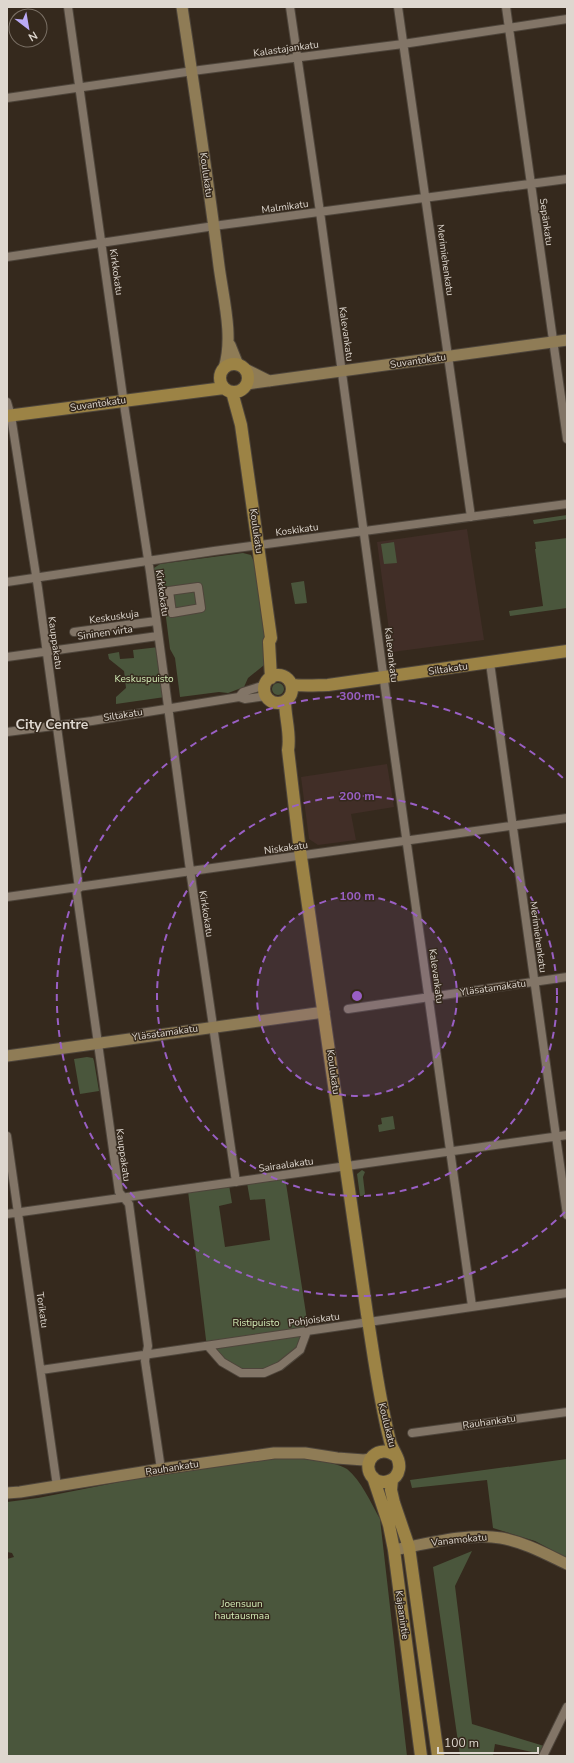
<svg xmlns="http://www.w3.org/2000/svg" width="574" height="1763" viewBox="0 0 574 1763" font-family="'Nunito Sans',sans-serif">
<rect width="100%" height="100%" fill="#35291d"/>
<path fill="#412e27" d="M467 529 484 640 392 652 377 542Z
M387 764 394 807 351 814 356 840 318 845 309 839 301 777Z"/>
<path fill="#4a563c" d="M567 515V519L534 524 533 520Z
M567 538V608L510 616 509 611 543 606 535 549H536L535 542Z
M394 542 397 563 384 564 381 544Z
M243 553 251 555 255 564 269 661 248 678 244 687 228 693 219 692 180 697 175 658 170 649 164 602 157 603 154 568 160 564Z
M304 581 307 603 295 604 291 583Z
M159 647 165 697 116 704V697L126 688 124 671 109 659 108 654 119 652 120 659 134 658 133 650Z
M272 689a6 6 0 1 1 12 0a6 6 0 1 1-12 0Z
M87 1057 93 1058 94 1061 99 1091 80 1094 74 1059Z
M393 1116 395 1129 379 1132 378 1125 382 1124 381 1118Z
M362 1170 365 1172 363 1177 365 1194 362 1196H360L357 1174Z
M285 1177 309 1333 282 1368 241 1375 207 1348 188 1191 229 1185 232 1203 219 1206 225 1247 270 1240 265 1199 250 1200 247 1183Z
M279 1456C296 1458 333 1460 347 1469 361 1480 371 1503 380 1519L407 1756H7V1559L14 1557 12 1553 7 1552V1502L38 1498 165 1473Z
M567 1459V1558L535 1541 493 1528 487 1480 412 1488 410 1480Z
M472 1551 455 1586 472 1724 544 1746 541 1754 495 1744 493 1756H460L433 1567Z"/>
<g fill="none" stroke-linecap="round" stroke-linejoin="round">
<defs>
<path id="street" d="M68 7 125 411 150 572 189 863 236 1182
M290 7 320 212 385 688 472 1306
M398 7 471 517
M506 7 567 439
M7 98 200 70 403 44 567 19
M7 257 221 225 567 179
M7 402 11 416 38 588 79 888
M7 582 214 551 567 504
M198 587 201 608 172 613 169 591Z
M74 632 156 621
M7 657 158 636
M490 663 567 1215
M239 697 243 692 265 685
M7 732 92 721 239 697 245 699 266 696
M76 888 119 1192 129 1204 148 1346 145 1361 161 1469
M7 897 567 818
M348 1009 567 977
M7 1136 57 1486
M7 1214 567 1135
M208 1346 222 1362 241 1373H264L280 1366 300 1350 307 1331
M41 1370 567 1293
M412 1433 567 1412
M543 1756 567 1707"/>
<path id="secondary" d="M182 7C195 93 208 179 219 266 223 297 234 337 224 368
M230 345 238 365
M245 369 269 381
M247 384 567 340
M7 1056 324 1012
M7 1493 20 1492 161 1469 274 1453H305L337 1458 364 1460 370 1459
M394 1550C425 1544 470 1532 501 1538 524 1542 546 1554 567 1564"/>
<path id="primary" d="M220 378a14 14 0 1 1 28 0a14 14 0 1 1-28 0Z
M232 392 241 425 271 638 269 642 271 678
M7 416 224 388
M264 689a14 14 0 1 1 28 0a14 14 0 1 1-28 0Z
M291 684C299 687 318 685 328 685L567 651
M285 701C285 718 291 734 288 750L299 843 367 1314C374 1357 379 1399 390 1441 392 1450 401 1459 399 1469 397 1481 382 1486 373 1478 359 1463 379 1441 397 1457
M373 1477 389 1525 394 1550 421 1756
M392 1480 391 1490 394 1503 409 1547 438 1756"/>
</defs>
<use href="#street" stroke="#4e453b" stroke-width="10"/>
<use href="#secondary" stroke="#4e453b" stroke-width="13"/>
<use href="#primary" stroke="#4e453b" stroke-width="14"/>
<use href="#street" stroke="#827567" stroke-width="8"/>
<use href="#secondary" stroke="#8f7c56" stroke-width="11"/>
<use href="#primary" stroke="#9c8345" stroke-width="12"/>
</g>
<circle cx="357" cy="996" r="100" fill="#995fc4" fill-opacity=".12"/>
<g fill="none" stroke="#995fc4" stroke-width="2" stroke-dasharray="7 5">
<circle cx="357" cy="996" r="100"/>
<circle cx="357" cy="996" r="200"/>
<path d="M565 1212A300 300 0 1 1 565 780"/>
</g>
<g text-anchor="middle" dominant-baseline="central" stroke-width="3" stroke-linejoin="round" paint-order="stroke">
<g font-size="10" fill="#ded7cf" stroke="#35291d">
<text transform="translate(286 49) rotate(-8)">Kalastajankatu</text>
<text transform="translate(206 175) rotate(82)">Koulukatu</text>
<text transform="translate(285 207) rotate(-8)">Malmikatu</text>
<text transform="translate(546 222) rotate(82)">Sepänkatu</text>
<text transform="translate(445 260) rotate(82)">Merimiehenkatu</text>
<text transform="translate(116 272) rotate(82)">Kirkkokatu</text>
<text transform="translate(346 334) rotate(82)">Kalevankatu</text>
<text transform="translate(418 361) rotate(-8)">Suvantokatu</text>
<text transform="translate(98 404) rotate(-8)">Suvantokatu</text>
<text transform="translate(297 530) rotate(-8)">Koskikatu</text>
<text transform="translate(256 531) rotate(82)">Koulukatu</text>
<text transform="translate(162 593) rotate(82)">Kirkkokatu</text>
<text transform="translate(114 617) rotate(-8)">Keskuskuja</text>
<text transform="translate(105 633) rotate(-8)">Sininen virta</text>
<text transform="translate(55 643) rotate(82)">Kauppakatu</text>
<text transform="translate(391 655) rotate(83)">Kalevankatu</text>
<text transform="translate(448 669) rotate(-8)">Siltakatu</text>
<text transform="translate(123 715) rotate(-9)">Siltakatu</text>
<text transform="translate(286 848) rotate(-8)">Niskakatu</text>
<text transform="translate(206 914) rotate(81)">Kirkkokatu</text>
<text transform="translate(538 937) rotate(82)">Merimiehenkatu</text>
<text transform="translate(436 976) rotate(82)">Kalevankatu</text>
<text transform="translate(493 988) rotate(-8)">Yläsatamakatu</text>
<text transform="translate(165 1033) rotate(-8)">Yläsatamakatu</text>
<text transform="translate(333 1072) rotate(82)">Koulukatu</text>
<text transform="translate(123 1155) rotate(82)">Kauppakatu</text>
<text transform="translate(286 1165) rotate(-8)">Sairaalakatu</text>
<text transform="translate(42 1310) rotate(82)">Torikatu</text>
<text transform="translate(314 1320) rotate(-8)">Pohjoiskatu</text>
<text transform="translate(489 1422) rotate(-8)">Rauhankatu</text>
<text transform="translate(387 1425) rotate(76)">Koulukatu</text>
<text transform="translate(172 1468) rotate(-9)">Rauhankatu</text>
<text transform="translate(459 1540) rotate(-6)">Vanamokatu</text>
<text transform="translate(402 1615) rotate(82)">Kajaanintie</text>
</g>
<g font-size="10" fill="#d2ebb5" stroke="#35291d">
<text x="144" y="679">Keskuspuisto</text>
<text x="256" y="1323">Ristipuisto</text>
<text x="242" y="1604">Joensuun<tspan x="242" dy="12">hautausmaa</tspan></text>
</g>
<g font-size="14" font-weight="bold" fill="#ded7cf" stroke="#35291d">
<text x="52" y="724">City Centre</text>
</g>
</g>
<circle cx="357" cy="996" r="6" fill="#995fc4" stroke="#35291d" stroke-width="2"/>
<g font-size="12" text-anchor="middle" font-weight="bold" fill="#995fc4" stroke="#35291d" stroke-width="3" stroke-linejoin="round" paint-order="stroke">
<text x="357" y="700">300 m</text>
<text x="357" y="800">200 m</text>
<text x="357" y="900">100 m</text>
</g>
<rect width="574" height="1763" fill="none" stroke="#ded7cf" stroke-width="16"/>
<g transform="translate(28 28) rotate(149)"><circle r="19" fill="#35291d" stroke="#796f64"/>
<path d="M0-3L7 15L0 10L-7 15Z" fill="#baaaf6"/>
<text y="-6" font-size="11" font-weight="bold" text-anchor="middle" fill="#ded7cf">N</text>
</g>
<path d="M438 1747v6h100v-6" fill="none" stroke="#ded7cf" stroke-width="2"/>
<text x="444" y="1747" font-size="12" fill="#ded7cf" stroke="#35291d" stroke-width="3" paint-order="stroke">100 m</text>
</svg>
